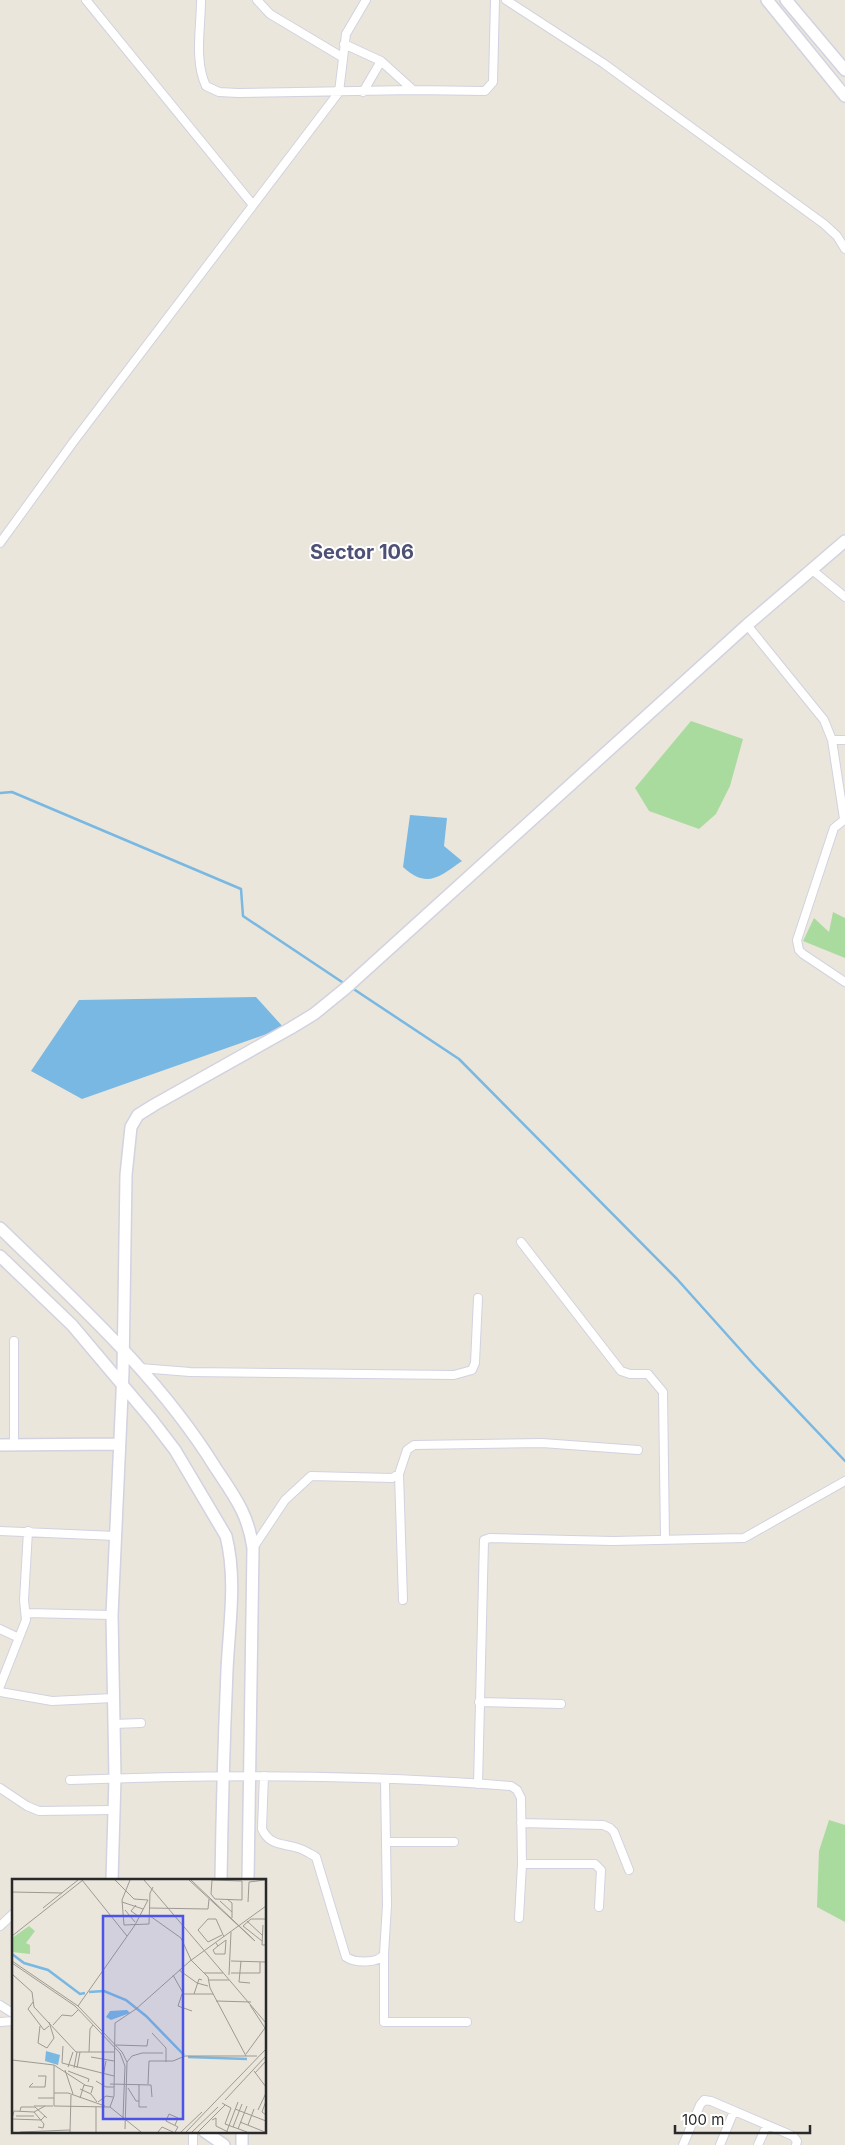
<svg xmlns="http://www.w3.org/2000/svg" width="845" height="2145" viewBox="0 0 845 2145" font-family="Inter,sans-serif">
<rect width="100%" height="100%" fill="#eae6dc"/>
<path fill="#aadb9e" d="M691 721 743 739 730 786 716 814 699 829 649 811 635 788Z
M833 912 845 918V958L803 941 814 918 829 932Z
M829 1820 845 1825V1922L817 1907 819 1851Z"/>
<path fill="#79b8e2" d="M410 815 447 818 444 846 462 861C439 877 427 889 403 867Z
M256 997 284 1028 82 1099 31 1071 79 1000Z"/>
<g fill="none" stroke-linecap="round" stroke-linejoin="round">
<path stroke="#79b8e2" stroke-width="2.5" d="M0 793 12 792 241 889 243 916 345 984
M352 988 459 1059 677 1279 755 1366 845 1461"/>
<defs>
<path id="street" d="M86 0 253 205
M201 0C201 27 194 61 206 86L219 92 238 93 413 90 485 91 493 82 495 0
M257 0 270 14 342 57
M506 0 603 63 824 224 837 236 845 249
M344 44 381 61 413 90
M363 92 381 61
M0 543 74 441 339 92 346 34 366 0
M811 569 845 597
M747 625 824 720 832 740 844 819
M832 740H845
M845 819 834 828 797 940 799 950 803 954 845 982
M521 1242 621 1371 630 1374H648L663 1392 665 1540
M14 1341V1445
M140 1368 190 1372 454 1375 472 1370 475 1363 478 1298
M399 1474 403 1600
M0 1531 116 1536
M253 1548 285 1500 311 1476 392 1478 399 1474 407 1450 414 1445 542 1443 638 1450
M26 1613 112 1615
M0 1629 19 1638
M0 1686 26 1620 24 1600 28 1531
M0 1692 52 1701 113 1698
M479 1702 561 1704
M114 1724 141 1723
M264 1776 262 1829C270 1846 282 1843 298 1848 305 1850 310 1854 316 1857L346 1957C355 1963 378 1964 384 1954
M70 1780C217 1774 364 1774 511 1786L517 1790 521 1798 522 1864 519 1918
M385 1780 387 1905 384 1954V2022H467
M478 1784 484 1540 490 1538 613 1541 744 1538 845 1481
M0 1788 27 1806 39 1811 114 1810
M521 1823 603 1825 610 1828 614 1832 629 1870
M387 1842H454
M522 1864H595L601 1870 599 1907
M0 1926 14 1913
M0 2005 14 2014
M0 2022 14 2021
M193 2131V2145
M683 2145 700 2105 704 2100 711 2101 793 2136 797 2141 796 2145
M720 2145 734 2111
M758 2145 767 2125"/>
<path id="secondary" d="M767 0 845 96
M786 0 845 70
M0 1228C77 1303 158 1375 215 1467 234 1496 248 1513 253 1548L248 1880
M0 1256 72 1325 152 1420 175 1450 226 1536C237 1579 229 1626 227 1670 224 1740 222 1810 221 1880
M0 1445 118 1444
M112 1880 115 1778 112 1615 123 1372 126 1175 131 1127 138 1115 154 1105 291 1028 314 1014 346 988 747 625 845 541
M204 2131 224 2145
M242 2145V2131"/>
</defs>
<use href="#street" stroke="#d2d2e0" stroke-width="10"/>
<use href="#secondary" stroke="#d2d2e0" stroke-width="14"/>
<use href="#street" stroke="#fff" stroke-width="8"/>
<use href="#secondary" stroke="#fff" stroke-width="11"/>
</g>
<g text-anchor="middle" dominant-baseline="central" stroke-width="4" stroke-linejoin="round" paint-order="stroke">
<g font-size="20" font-weight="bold" fill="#4e5075" stroke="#fff">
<text x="362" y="552">Sector 106</text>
</g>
</g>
<g transform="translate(12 1879)">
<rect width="254" height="254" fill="#eae6dc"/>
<path d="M17 47 23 52 14 64 18 66V75L0 73V59Z" fill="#aadb9e"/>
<path d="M115 131 118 134 99 141 94 138 98 132ZM34 172 48 176 46 186 33 182Z" fill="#79b8e2"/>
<path fill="none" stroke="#79b8e2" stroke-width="2.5" d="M0 75 12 84 36 91 68 115 73 114M77 113 92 112 114 121 134 137 172 176M176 178 235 180"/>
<path fill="none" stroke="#9d9a94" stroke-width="1" d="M70 1 115 57M103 1 122 20 136 21M118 1 110 21 112 46 137 45 138 14 141 8M132 1 254 144M177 1 243 62 179 1M200 1 230 2V21L203 20 199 15ZM0 13 50 14M215 20 220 24V39M208 22 220 33M110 23 131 30M236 23 237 3 253 1M124 26 119 32 126 37M31 29 66 1M137 29 196 30 197 20M113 31 123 43M138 37 169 59 179 81 196 98 198 109 234 177M235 42 250 56M251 46 250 66H254M210 56 196 63 186 51 196 40H204L212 58M0 57 71 1M250 62 231 47 239 40H254M204 64 206 67 214 61 213 75H203L201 71 206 67M0 82 66 127 110 173 115 183 113 250M219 82 254 83M229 82 227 103 238 104M0 84 63 127 108 174 113 187 111 239M167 91 185 104 196 107M192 94H211M219 94H248V83M0 95 20 113 22 128 64 173H102M161 96 171 114M217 96 219 53M197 101H217M182 115 187 100 190 101M204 122 239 123M21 123 16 130 32 151 37 147M66 127 123 46 136 21M180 132 166 127 170 115H201M41 146 50 136 60 137 66 131M28 147 26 164 35 169 42 159 37 143M140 154 154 169V183M104 166 135 167 136 160M77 173 78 150 81 146M234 175 253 149 238 126M79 178 102 182M0 181 42 186V227L98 228M115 183 120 177 130 174H151M50 184 102 197M50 184 51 167M42 186 73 206M56 188 61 173M62 189 65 173M65 189 68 173M53 191 61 215M56 192 77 200 76 203M242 192 254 208M243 194 254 182M91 197 94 182M84 202 94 208H102M21 204 17 208H33L34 197H26M98 205 139 206 140 218M127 205V228H135M136 205 137 182H161L173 177H245M116 209 124 222H127M68 210 79 215 85 223M42 214H56L93 227M26 219H42M68 219 72 206 81 208 79 214M213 221 254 177M254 222 250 233 254 236M86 223 94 217 101 218M210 224 219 229 213 245 235 253M22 227H41M223 230 254 242M246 231 254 214M8 232 9 228H23L35 239M22 233 32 245 31 249 26 248M4 237H22M33 237 29 241 0 240 2 232 22 233 33 227M200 241 204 239V247L216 253M228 243 253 253M163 246 166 239 157 235 154 242 166 248 163 253M236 246 242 230M221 248 230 225M226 250 235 227M215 252 226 223M8 253 58 251M58 253 59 216M84 253V228M129 253 98 228 102 217 103 144 124 130 178 82 254 27M146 253 150 248 161 253M169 253 190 233M174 253 254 170M180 253 206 228M186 253 213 226"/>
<path fill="#4c54e7" fill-opacity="0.15" stroke="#4c54e7" stroke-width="2.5" d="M91 37H171V240H91Z"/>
<rect width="254" height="254" fill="none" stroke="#292929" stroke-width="2.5"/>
</g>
<path d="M675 2125v8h135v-8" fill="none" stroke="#292929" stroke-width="2.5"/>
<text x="682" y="2125" font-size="15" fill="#292929" stroke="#ffffff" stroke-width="4" paint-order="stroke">100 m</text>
</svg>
